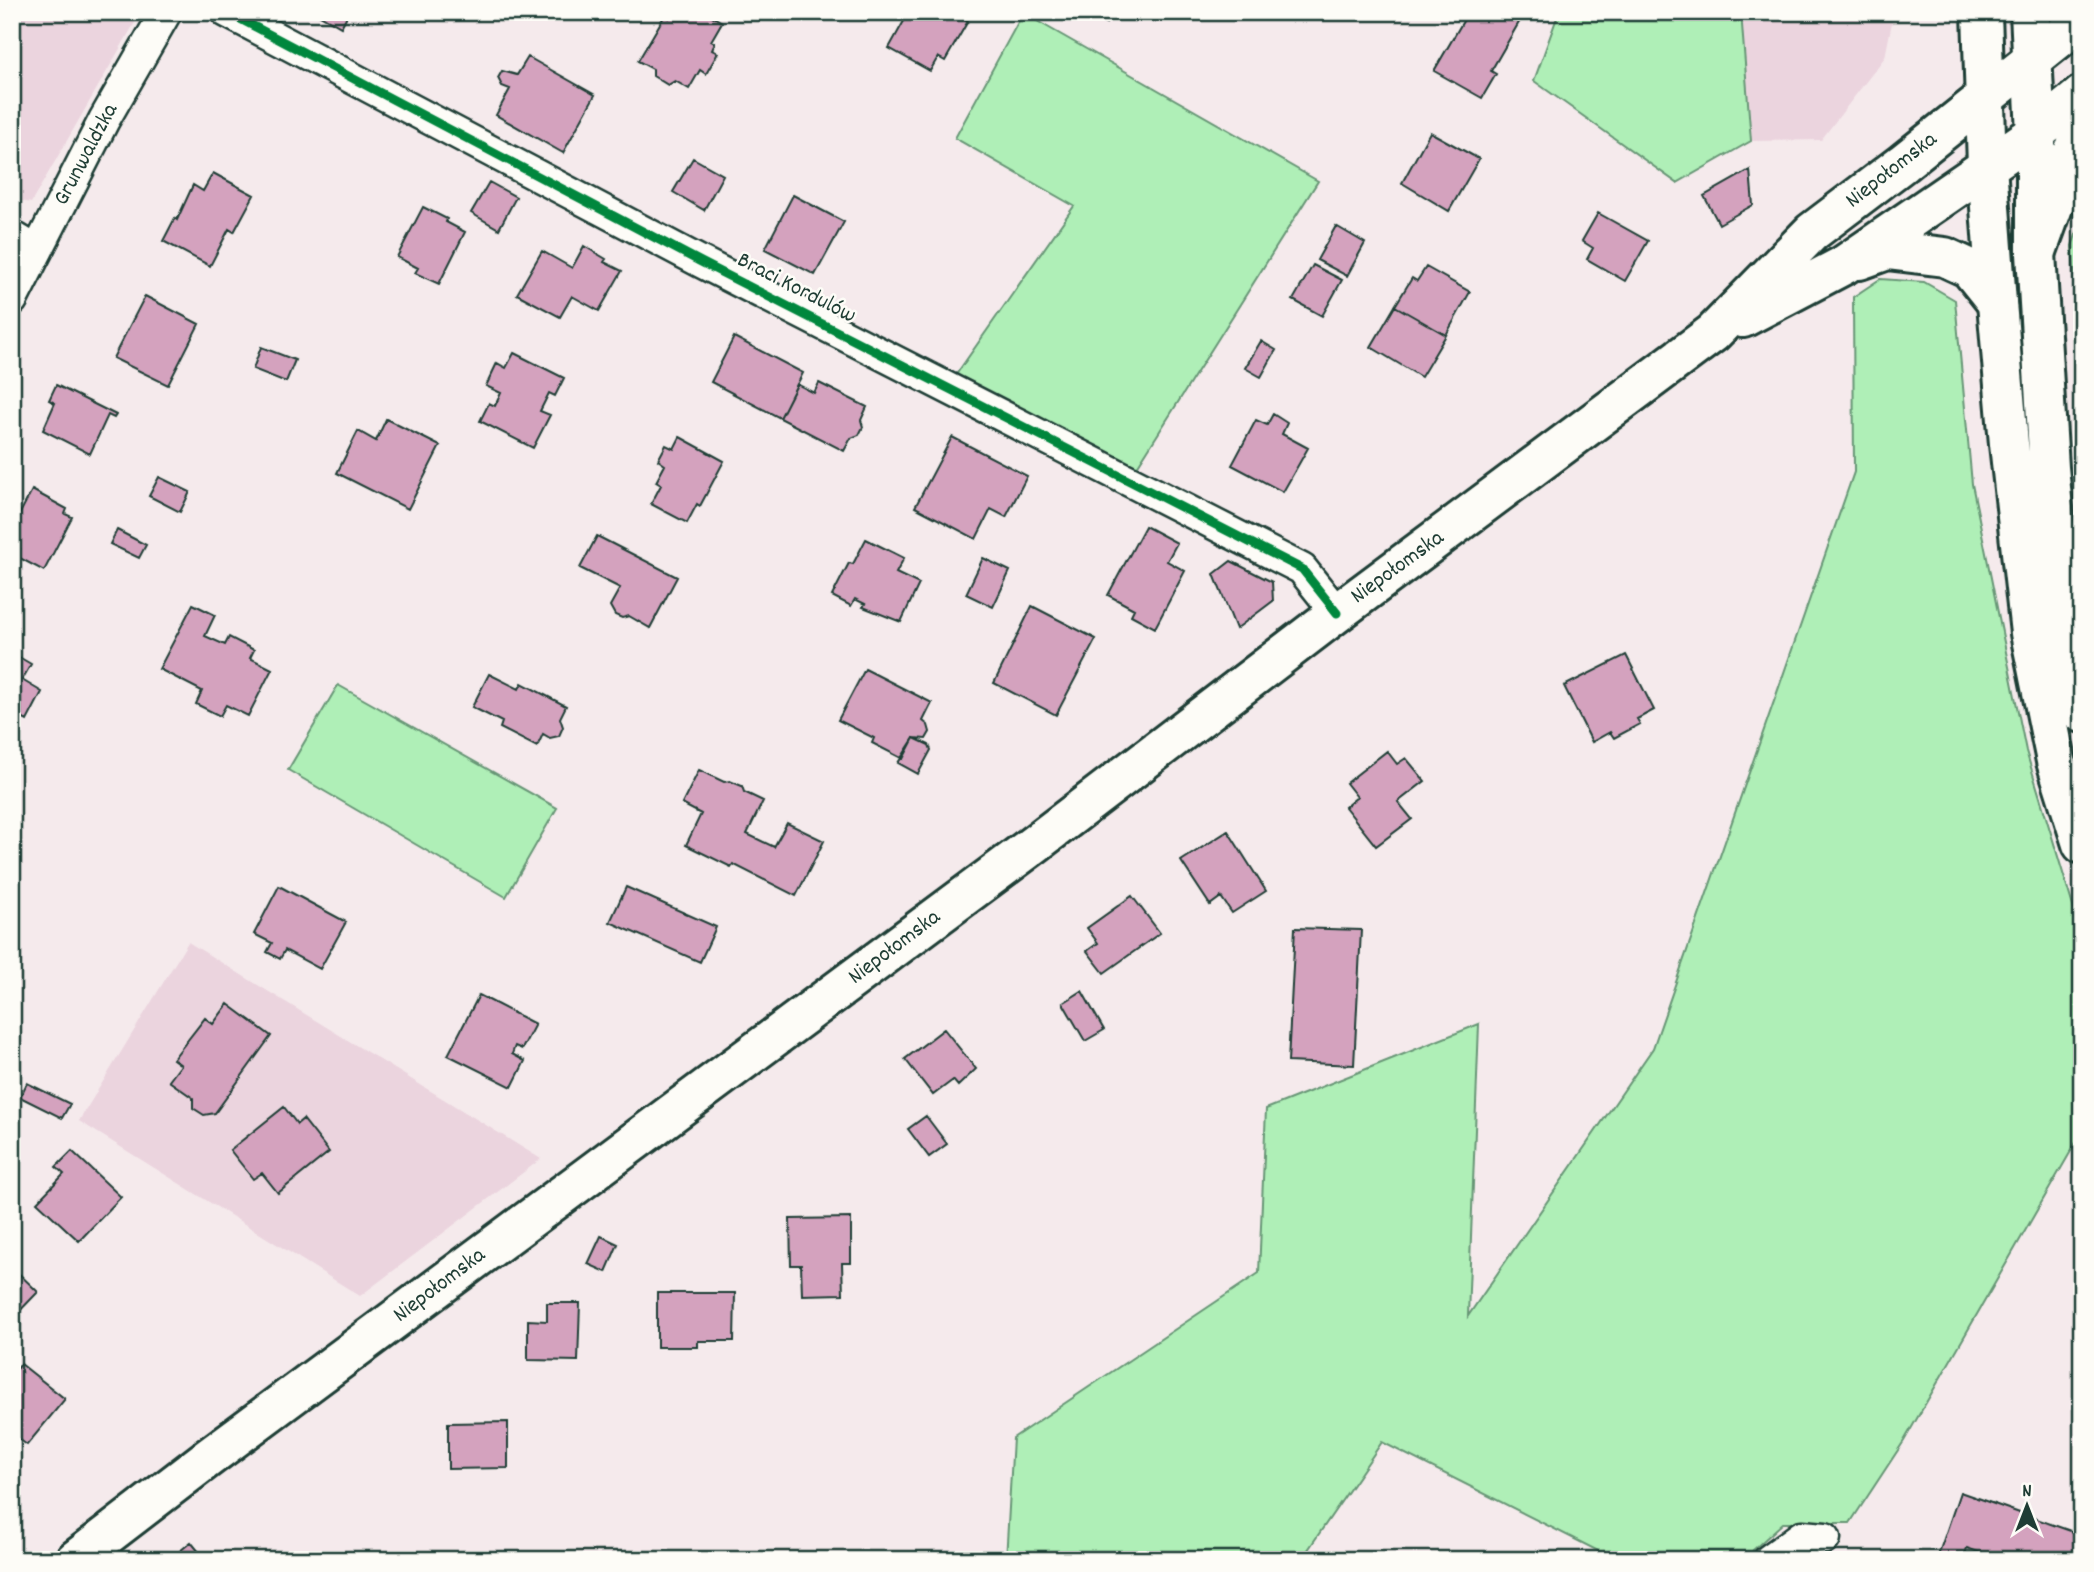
<svg xmlns="http://www.w3.org/2000/svg" width="2094" height="1572" viewBox="0 0 2094 1572" font-family="Dekko,sans-serif">
<rect width="100%" height="100%" fill="#f5eaec"/>
<filter id="ink" filterUnits="userSpaceOnUse"><feTurbulence type="fractalNoise" baseFrequency=".0143" numOctaves="2"/><feDisplacementMap in="SourceGraphic" scale="14" xChannelSelector="R" yChannelSelector="G"/><feConvolveMatrix kernelMatrix="1 2 1 2 8 2 1 2 1" color-interpolation-filters="sRGB"/></filter>
<g filter="url(#ink)">
<path fill="#ebd4de" d="M12 12H141L31 203 12 199Z
M1741 12H1894L1885 57 1821 140 1751 141Z
M188 942 541 1159 360 1296 79 1121Z"/>
<path fill="#afefb7" stroke="#679676" stroke-width="2" d="M1559 12H1741L1751 141 1677 183 1534 81Z
M1023 13 1318 181 1132 475 953 379 1074 206 955 138Z
M2082 218V370L2072 246Z
M1880 279 1924 282 1955 300 1972 484 2026 751 2082 936V1132L1904 1441 1850 1523H1783L1753 1550 1749 1560H1616L1382 1442 1301 1560H1006L1013 1438 1259 1273 1266 1109 1479 1024 1468 1316 1653 1048 1854 472 1853 297Z
M338 685 557 808 506 897 288 770Z"/>
<path fill="#d4a2be" stroke="#1f3d34" stroke-width="2" d="M315 12H349L341 27Z
M672 12H705L722 22 711 41 715 43 712 50 718 53 706 74 700 70 689 89 675 81 668 85 653 76V69L638 61 665 15 669 18Z
M909 12H953L968 21 945 61 938 57 930 71 889 48Z
M1086 12H1117L1110 15 1106 23Z
M1460 12H1525L1491 71 1496 74 1482 98 1434 71 1466 16Z
M528 57 595 95 563 153 496 115 510 89 502 86 498 78 502 71 517 75Z
M1430 132 1479 159 1449 211 1402 183Z
M693 158 723 175 704 210 673 192Z
M1750 170 1753 205 1719 224 1704 196Z
M213 173 254 195 234 232 229 229 210 266 163 241 175 218 177 220 193 185 203 191Z
M489 182 516 197 499 229 471 213Z
M793 195 844 222 815 275 765 249Z
M423 207 447 219 446 222 465 232 439 284 415 273 418 268 397 257Z
M1598 213 1648 241 1625 281 1587 259 1593 248 1582 241Z
M1336 226 1365 243 1347 276 1317 260Z
M584 246 606 259 604 262 622 271 599 311 572 296 560 317 517 294 542 251 572 268Z
M1313 265 1342 280 1322 316 1293 300Z
M1426 267 1470 292 1446 335 1395 306 1412 278 1417 281Z
M145 296 199 324 168 385 113 358Z
M1395 306 1446 335 1421 377 1371 347Z
M734 337 803 373 780 418 711 382Z
M1261 341 1276 350 1261 377 1245 368Z
M261 347 295 360 286 382 253 369Z
M514 353 564 378 555 396 549 393 540 411 550 415 533 448 480 421 489 403 495 406 501 393 486 386 497 363 506 368Z
M819 383 867 407 861 420 863 427 859 435 851 438 844 451 780 418 797 384 814 393Z
M56 385 116 415 114 418 108 415 90 454 43 430 55 403 49 400Z
M1273 414 1287 423 1282 434 1308 448 1283 492 1232 465 1256 420 1267 425Z
M386 419 440 446 408 509 337 473 358 431 376 441Z
M680 437 724 461 700 506 697 504 687 523 651 504 661 485 656 482 665 465 658 460 666 445 674 449Z
M952 437 1027 476 1006 517 991 509 976 539 915 507Z
M159 477 190 492 180 512 149 496Z
M32 490 67 509 65 514 72 517 44 571 16 556 20 549 12 545V514L18 517Z
M1145 526 1177 543 1167 561 1185 571 1155 628 1131 615 1134 609 1108 595Z
M117 530 146 545 139 558 110 544Z
M597 536 677 577 650 628 629 616 622 618 615 615 610 606 620 588 580 568Z
M866 539 904 558 896 573 919 584 901 622 863 607 865 604 855 599 851 606 832 596 849 563 853 564Z
M983 558 1010 571 993 607 966 594Z
M1231 561 1272 582 1273 601 1236 629 1214 574Z
M193 604 215 615 205 636 225 645 229 637 254 650 250 658 272 669 248 716 226 705 220 716 196 704 202 691 159 669Z
M1032 606 1096 639 1056 715 994 683Z
M12 653 31 664 22 680 42 692 27 721 12 713Z
M1626 655 1654 710 1637 719 1640 724 1614 738 1610 732 1592 742 1564 686Z
M865 669 932 703 923 721 928 725 930 732 926 739 914 738 903 759 872 743 874 738 838 720Z
M489 674 519 689 522 683 566 706 560 718 563 727 559 736 550 738 543 734 537 747 500 728 502 722 472 707Z
M914 738 929 745 931 750 918 774 898 763Z
M1387 751 1397 764 1406 758 1425 781 1398 802 1412 819 1376 846 1345 807 1357 797 1346 783Z
M699 770 724 782 730 781 742 786 744 792 763 801 747 834 774 847 787 823 824 841 796 896 733 864 731 867 686 845 701 814 682 804Z
M1228 831 1266 891 1232 913 1221 897 1210 905 1181 861Z
M279 886 346 922 320 969 285 950 280 959 267 952 272 943 254 934Z
M626 887 716 927 700 962 610 922Z
M1132 896 1160 933 1104 973 1087 951 1098 943 1087 928Z
M1295 928 1361 930 1354 1065 1288 1062Z
M1082 991 1104 1030 1085 1041 1063 1003Z
M479 995 535 1024 522 1049 515 1046 512 1054 525 1061 512 1087 448 1055Z
M228 1004 271 1036 215 1113 204 1115 193 1108V1098L169 1081 181 1065 173 1059 205 1018 213 1024Z
M944 1029 976 1069 958 1086 953 1080 933 1095 905 1059Z
M27 1083 70 1104 62 1118 20 1097Z
M284 1107 297 1124 303 1119 329 1152 278 1193 262 1173 253 1179 230 1150Z
M926 1116 947 1144 929 1157 908 1129Z
M72 1151 121 1197 79 1241 37 1202 64 1174 56 1167Z
M851 1218V1263H842L843 1294 802 1295 801 1265H791L790 1219Z
M601 1236 618 1244 606 1272 588 1264Z
M12 1267 38 1292 12 1319Z
M657 1293H735L734 1341H698V1347H657Z
M547 1303H580L578 1361 528 1360V1320L547 1321Z
M21 1364 65 1399 27 1445 12 1434V1375Z
M508 1422V1468L448 1469V1423Z
M1960 1492 2082 1535V1560H2001L1967 1548 1963 1560H1948L1938 1556Z
M191 1542 204 1558 201 1560H169Z"/>
<g fill="none" stroke-linecap="round" stroke-linejoin="round">
<defs>
<path id="street" d="M227 12 701 262 1302 569 1337 613
M12 236 37 251
M12 300 104 120 166 12
M1769 1560 1802 1536 1825 1538"/>
<path id="secondary" d="M2037 251 2073 152 2082 136
M1859 260 1887 250 1945 257 1969 268 1997 303
M1743 318 1844 265 2036 133 2082 95
M75 1560 208 1458 1036 843 1337 613 1713 333 1812 232 1903 163 2082 20"/>
<path id="primary" d="M1982 12 1987 166 1997 303 2009 444 2030 633 2056 761 2082 844
M2030 12 2036 133V253L2049 468 2063 607 2082 713"/>
</defs>
<use href="#street" stroke="#1f3d34" stroke-width="35"/>
<use href="#secondary" stroke="#1f3d34" stroke-width="44"/>
<use href="#primary" stroke="#1f3d34" stroke-width="44"/>
<use href="#street" stroke="#fdfcf7" stroke-width="30"/>
<use href="#secondary" stroke="#fdfcf7" stroke-width="38"/>
<use href="#primary" stroke="#fdfcf7" stroke-width="38"/>
<defs>
<path id="cycleway" d="M227 12 701 262 1302 569 1337 613"/>
</defs>
<use href="#cycleway" stroke="#fdfcf7" stroke-width="13"/>
<use href="#cycleway" stroke="#00873e" stroke-width="9"/>
</g>
</g>
<g text-anchor="middle" dominant-baseline="central" stroke-width="5" stroke-linejoin="round" paint-order="stroke">
<g font-size="23" fill="#1f3d34" stroke="#fdfcf7">
<text transform="translate(87 155) rotate(-62)">Grunwaldzka</text>
<text transform="translate(1892 171) rotate(-38)">Niepołomska</text>
<text transform="translate(796 289) rotate(27)">Braci Kordulów</text>
<text transform="translate(1398 568) rotate(-36)">Niepołomska</text>
<text transform="translate(895 948) rotate(-37)">Niepołomska</text>
<text transform="translate(440 1286) rotate(-37)">Niepołomska</text>
</g>
</g>
<rect width="2094" height="1572" fill="none" stroke="#fdfcf7" stroke-width="42"/>
<rect x="21" y="21" width="2052" height="1530" fill="none" stroke="#1f3d34" stroke-width="2.5" filter="url(#ink)"/>
<g transform="translate(2027 1506)" stroke="#fdfcf7" stroke-width="5" paint-order="stroke">
<path d="M0-5L12 26L0 18L-12 26Z" fill="#1f3d34"/>
<text y="-10" font-size="19" font-weight="bold" text-anchor="middle" fill="#1f3d34">N</text>
</g>
</svg>
